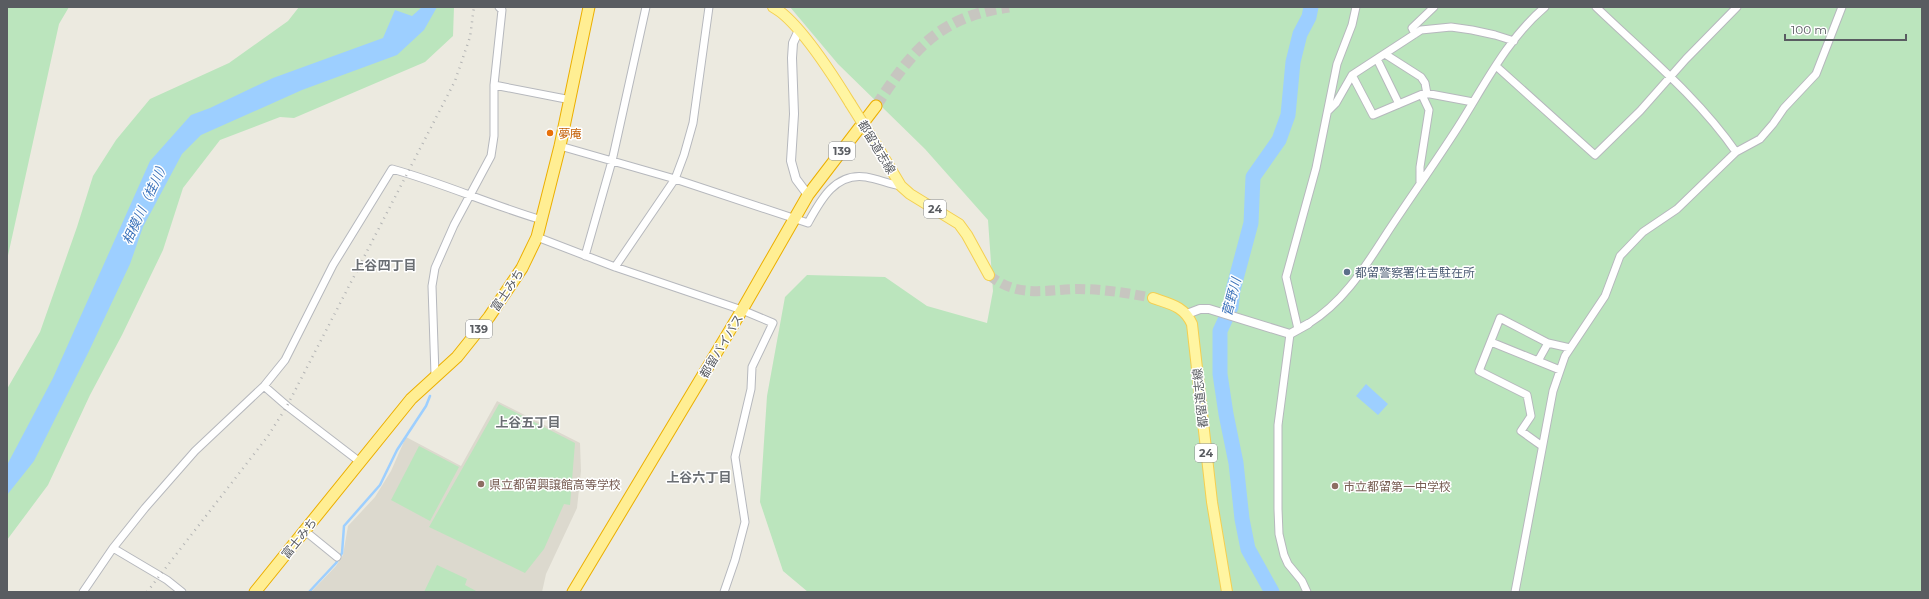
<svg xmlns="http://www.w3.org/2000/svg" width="1929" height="599" viewBox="0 0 1929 599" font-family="Montserrat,'Noto Sans JP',sans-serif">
<rect width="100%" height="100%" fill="#eceae0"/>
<path fill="#dcd9ce" d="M497 401 580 443 581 471 577 508 546 574 542 592H311L336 566 343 555 348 526 375 497 391 471 406 437 461 466Z"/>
<path fill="#bbe5bd" d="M7 7H69L59 24 7 260Z
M299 7H454L453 36 425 62 294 118 280 117 220 140 183 188 163 250 122 335 90 395 48 485 7 540V389L40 332 77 227 93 176 116 140 150 99 229 63 288 21Z
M790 7H1922V592H808L783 571 760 502 767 396 785 297 807 275 885 277 927 306 987 323 993 291 988 220 925 149 838 64Z
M499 404 575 443 570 505 564 504 544 549 525 573 429 527Z
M419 446 459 467 430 521 391 500Z
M437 565 467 579 465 585 478 592H424Z"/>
<path fill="#9dcfff" d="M422 7H437L424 30 397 55 302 90 201 135 182 154 143 227 130 264 89 351 34 461 7 495V465L53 378 150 161 191 115 210 108 273 78 383 38 395 10 412 16Z
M1366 384 1388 404 1378 415 1356 396Z"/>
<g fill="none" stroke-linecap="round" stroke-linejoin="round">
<path stroke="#9dcfff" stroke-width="2.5" d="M309 592 336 563 342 553 344 526 380 485 397 450 426 406 430 396"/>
<path stroke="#9dcfff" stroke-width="15" d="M1272 592 1248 549 1242 519 1236 463 1226 414 1220 374V331L1231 307 1233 290 1251 223 1253 177 1279 140 1288 115 1293 62 1300 34 1309 17 1311 7"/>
<path stroke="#c7c6c0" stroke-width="10" stroke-dasharray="10 5" stroke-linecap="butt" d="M989 275C1017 298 1044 290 1077 289 1102 289 1128 293 1153 298"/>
<path stroke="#c7c6c0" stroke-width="11" stroke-dasharray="11 5.5" stroke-linecap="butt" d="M876 106C913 50 938 17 1009 7"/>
<defs>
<path id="minor" d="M1596 7C1644 53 1698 97 1736 152
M1415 34 1412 28 1434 7
M1385 54 1421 77 1425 83 1427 94
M1377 59 1399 104
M1496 66 1595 155 1640 111 1686 59 1737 7
M1352 75 1373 115 1425 93 1473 102
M494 85 571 100
M1329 110 1336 103 1352 75 1421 30 1451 27 1472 30 1495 35 1514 41
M560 146 675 179 808 223C820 201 835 172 866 177 878 179 889 184 901 186
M1420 182V167L1429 110 1422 95
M537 237 615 267 742 310 773 323 752 367 751 389 735 457 745 522 735 560 724 592
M585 256 612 161 646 7
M615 267 675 179 684 155 693 123 709 7
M1308 324C1344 302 1365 267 1387 233 1410 198 1435 163 1458 127 1484 86 1507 39 1545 7
M1298 329 1286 277 1316 168 1337 64 1352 25 1356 7
M1290 334 1278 425V509L1279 534 1284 555 1288 564 1302 581 1307 592
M1491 342 1560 370
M1538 361 1548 343
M435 375 432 286 435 268 454 225 491 156 494 136V85L502 10 499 7
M264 386 287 406 360 462
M1542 446 1521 431 1531 416 1527 395 1479 371 1500 318 1548 343 1570 348
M305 531 337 557
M113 548 167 580 182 592
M83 592 113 548 145 508 195 451 264 386 285 360 333 265 392 169C443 183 491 205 542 220
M1515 592 1553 391 1565 356 1605 296 1620 256 1643 232 1677 209 1736 152 1760 139 1773 124 1784 108 1816 74 1842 7"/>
<path id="tertiary" d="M799 30 793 43 792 58 794 114 791 161 796 179 808 195
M1187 314 1200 309H1209L1290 334 1308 324"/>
<path id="primary" d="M773 7C798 20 834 77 850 103
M877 146 901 186 910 194 959 224 967 235 989 275
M1153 298C1170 304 1184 306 1192 324L1212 502 1227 592"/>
<path id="trunk" d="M255 592 411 399 457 357 489 317 522 268 537 237 560 146 589 7
M573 592 742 310 808 195 876 106"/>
</defs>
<use href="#minor" stroke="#b6b8bd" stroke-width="9"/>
<use href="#tertiary" stroke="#b6b8bd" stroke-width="10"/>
<use href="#primary" stroke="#f4cf51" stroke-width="12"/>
<use href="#trunk" stroke="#ecaf00" stroke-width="13"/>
<use href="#minor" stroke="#fff" stroke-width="7"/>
<use href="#tertiary" stroke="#fff" stroke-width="8"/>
<use href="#primary" stroke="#fff5a2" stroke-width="10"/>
<use href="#trunk" stroke="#ffee93" stroke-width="11"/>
<path stroke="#b3b4b4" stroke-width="2.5" stroke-dasharray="1 5" stroke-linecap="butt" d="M147 592 268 436 287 406 455 81 470 37 474 7"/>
<defs>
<path id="primary-bridge" d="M850 103 877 146"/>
</defs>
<use href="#primary-bridge" stroke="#f4cf51" stroke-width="12" stroke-linecap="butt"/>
<use href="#primary-bridge" stroke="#fff5a2" stroke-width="10"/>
</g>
<circle fill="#e8710a" stroke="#fff" stroke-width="1.5" cx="550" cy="133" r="4"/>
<circle fill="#5c6f8a" stroke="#fff" stroke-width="1.5" cx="1347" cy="272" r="4"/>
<g fill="#8d6e63" stroke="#fff" stroke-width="1.5">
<circle cx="481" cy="484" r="4"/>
<circle cx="1335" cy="486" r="4"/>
</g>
<g text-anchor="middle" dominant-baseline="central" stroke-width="3" stroke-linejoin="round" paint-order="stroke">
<g fill="#fff" stroke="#8b8d90" stroke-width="1">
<rect x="829" y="142" width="26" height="18" rx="3"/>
<rect x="924" y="200" width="22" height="18" rx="3"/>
<rect x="466" y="320" width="26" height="18" rx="3"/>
<rect x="1195" y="444" width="22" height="18" rx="3"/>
</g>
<g font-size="11" font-weight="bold" fill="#595c61">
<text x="842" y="151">139</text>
<text x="935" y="209">24</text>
<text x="479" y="329">139</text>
<text x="1206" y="453">24</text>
</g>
<g font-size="12" fill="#c56008" stroke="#fff" text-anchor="start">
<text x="558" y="133">夢庵</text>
</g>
<g font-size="12" fill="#595c61" stroke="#fff">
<text transform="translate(877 147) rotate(59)">都留道志線</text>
<text transform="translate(507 290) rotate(-56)">富士みち</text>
<text transform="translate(721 346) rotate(-59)">都留バイパス</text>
<text transform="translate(1200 398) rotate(-96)">都留道志線</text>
<text transform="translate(299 538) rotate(-51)">富士みち</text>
</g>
<g font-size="12" fill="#4e5e75" stroke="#fff" text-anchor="start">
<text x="1355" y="272">都留警察署住吉駐在所</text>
</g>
<g font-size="12" fill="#785e54" stroke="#fff" text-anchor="start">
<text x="489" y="484">県立都留興譲館高等学校</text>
<text x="1343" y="486">市立都留第一中学校</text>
</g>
<g font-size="13" font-style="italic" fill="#3c73bb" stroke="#fff">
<text transform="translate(145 202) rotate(-65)">相模川（桂川）</text>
<text transform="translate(1231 297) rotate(-75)">菅野川</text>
</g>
<g font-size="13" font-weight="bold" fill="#6a6e73" stroke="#fff">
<text x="384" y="265">上谷四丁目</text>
<text x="528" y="422">上谷五丁目</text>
<text x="699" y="477">上谷六丁目</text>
</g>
</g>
<rect width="1929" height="599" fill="none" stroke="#595c61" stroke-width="16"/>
<path d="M1785 34v6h121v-6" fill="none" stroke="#595c61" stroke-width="2"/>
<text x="1791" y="34" font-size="12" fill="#595c61" stroke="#ffffff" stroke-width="3" paint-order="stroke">100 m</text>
</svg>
